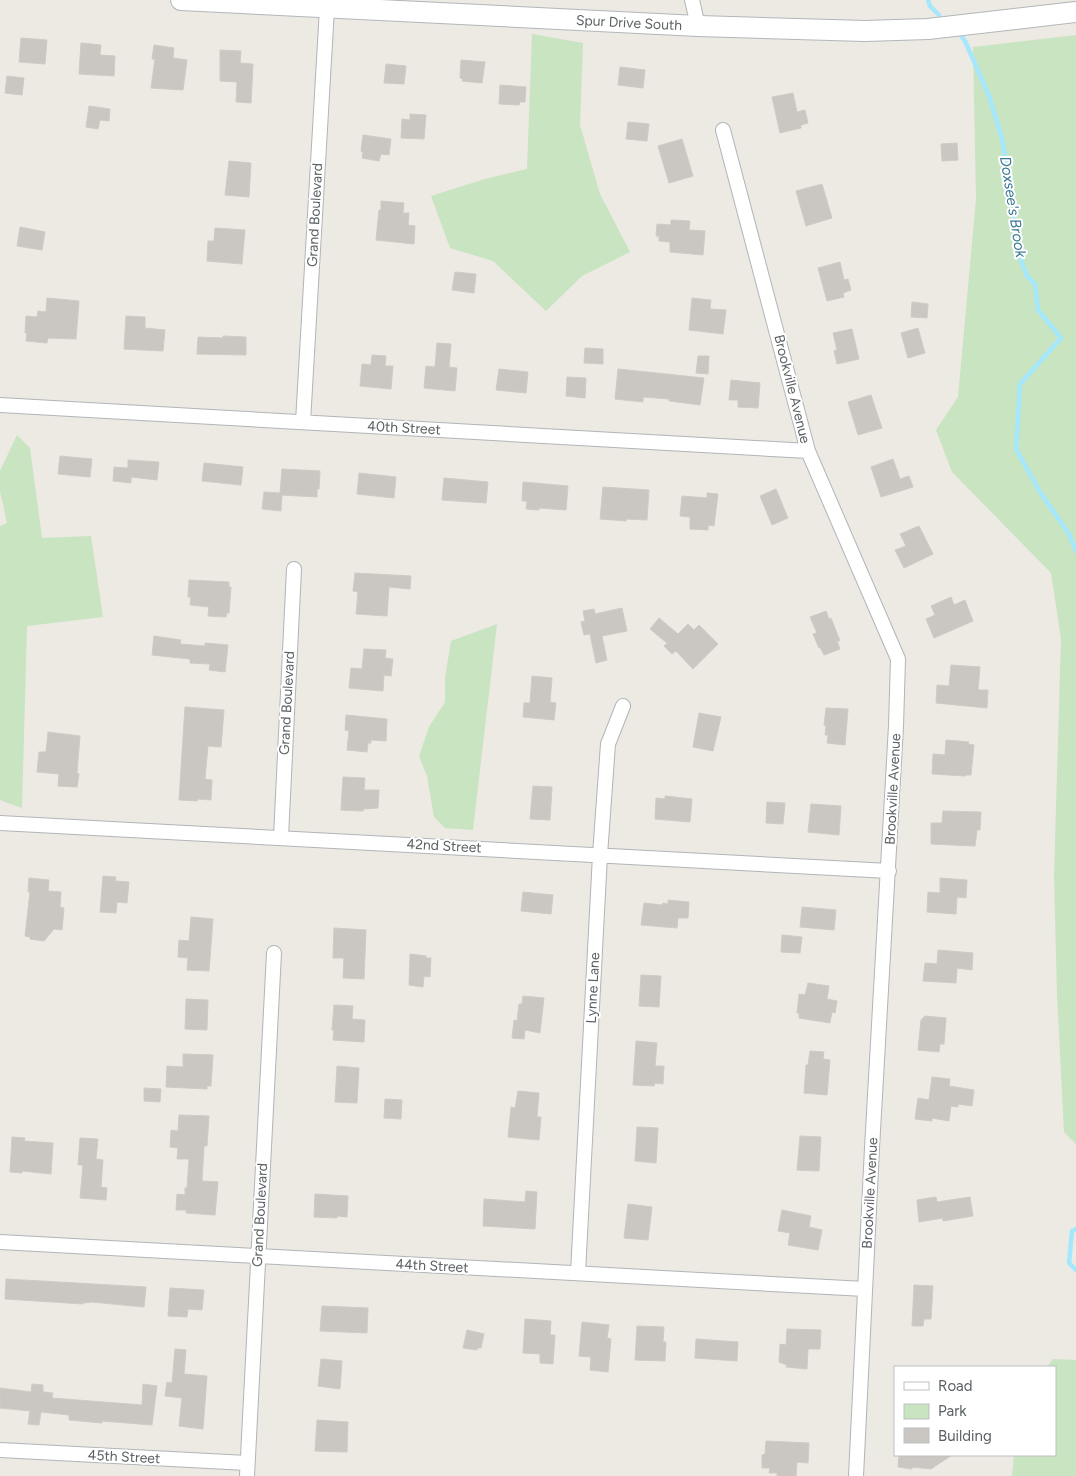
<svg xmlns="http://www.w3.org/2000/svg" width="1076" height="1476" viewBox="0 0 1076 1476" font-family="Figtree,sans-serif">
<rect width="100%" height="100%" fill="#ede9e3"/>
<path fill="#c8e4c0" d="M532 34 583 43 580 125 600 194 630 252 582 276 546 311 493 261 450 248 431 196 485 179 527 169Z
M1076 35V1144L1064 1132 1057 994 1054 876 1061 639 1051 573 952 472 936 430 958 397 976 199 973 47Z
M17 435 30 448 42 538 91 536 103 617 27 626 22 808 0 800V526L7 523 0 491V471Z
M497 624 473 830 445 828 434 817 427 776 419 756 429 727 445 702V678L451 641Z
M1053 1359 1076 1360V1476H1012L1014 1455H1055V1367H1047Z"/>
<g fill="none" stroke-linecap="round" stroke-linejoin="round">
<path stroke="#a5e7fc" stroke-width="4.5" d="M928 0 930 6 939 15
M962 37 965 41 989 96 1002 138 1020 258 1027 276 1035 284 1038 310 1061 338 1020 384 1016 449 1040 492 1069 534 1076 551
M1076 1229 1072 1231 1069 1263 1076 1270"/>
</g>
<path fill="#cac6c2" stroke="#d2cac2" d="M21 38 47 40 45 64 19 62Z
M81 43 101 45 100 55 115 56 114 76 79 74Z
M154 45 174 48 173 58 187 60 183 90 151 88 155 59H152Z
M220 50 241 51 240 63 253 64 251 103 236 102 237 82 220 81Z
M461 60 485 62 482 83 462 81 463 79 460 78Z
M386 64 406 66 404 84 384 83Z
M620 67 645 70 643 88 618 85Z
M7 76 24 78 22 95 5 93Z
M500 85 526 87 525 102H520L519 105 499 104Z
M793 93 797 112 805 110 808 123 801 125V128L780 133 772 97Z
M89 106 110 109 109 121 100 120 98 129 86 127Z
M410 114 426 115 424 139 401 138 402 119 410 120Z
M628 122 649 124 647 141 626 139Z
M363 135 391 139 389 155 381 154 379 161 362 158 363 152 361 151Z
M682 139 693 176 669 183 658 146Z
M957 143 958 160 942 161 941 144Z
M229 161 251 163 249 197 225 195Z
M822 184 832 218 806 226 796 191Z
M381 201 404 203 403 213H409L408 225 415 226 414 244 376 240 379 210H381Z
M671 220 690 221 689 230 705 231 703 255 670 252V242L659 241V236H656L657 224 671 225Z
M20 227 45 232 42 250 17 246Z
M215 228 245 230 242 264 207 261 208 241H214Z
M840 262 844 280 848 279 851 290 843 293 844 297 827 301 818 268Z
M455 272 476 274 474 293 452 290Z
M47 298 79 301 76 339 48 338 47 343 26 341 27 333H25L26 316 37 317 38 311 46 312Z
M692 298 711 300 710 309 726 310 723 334 689 330Z
M912 302 928 304 927 318 911 317Z
M126 316 145 317V328L165 330 163 351 124 349Z
M918 328 925 353 908 358 901 333Z
M852 329 859 359 837 364 834 351 837 350 833 333Z
M223 336 246 337V355L197 354 198 337 223 338Z
M437 343 451 344 449 367 457 368 455 391 424 388 426 366 435 367Z
M585 348 603 349V364L584 363Z
M372 355 386 356 385 366H393L391 389 360 386 362 364 371 365Z
M698 356H709L708 374 696 373Z
M499 369 528 372 526 393 496 390Z
M618 369 704 378 700 405 669 401V399L643 397V402L615 399Z
M567 377 586 378 585 398 566 396Z
M731 380 760 383 758 408 738 407V400H729Z
M871 395 882 428 858 435 848 402Z
M60 456 92 459 90 477 58 474Z
M893 459 900 479 909 476 913 487 881 497 871 467Z
M128 460 159 462 157 480 131 477V483L113 481 114 467 128 468Z
M204 463 243 467 241 485 202 481Z
M282 469 320 471 319 489H317V497L282 495 281 511 262 509 264 492 280 493Z
M359 473 396 477 394 498 357 494Z
M444 478 488 482 486 503 442 500Z
M523 482 568 486 566 510 539 508V510L526 509 527 501H522Z
M603 487 649 490 647 520 626 519V521L600 519Z
M776 489 788 518 772 525 760 496Z
M707 493 718 494 714 526 708 525V530L690 529V517L680 516 682 496 707 498Z
M919 526 933 554 904 568 895 550 906 546 900 534Z
M355 573 411 576 410 589 389 587 387 616 356 614 358 592 353 591Z
M189 580 229 582V587H231L229 613H227L226 617 208 616 209 607 190 605 191 597H188Z
M951 597 954 605 965 600 973 621 934 638 926 619 935 615 931 606Z
M622 608 627 631 602 636 607 660 596 663 590 634 584 635 581 622 585 621 583 611 594 609 595 614Z
M826 611 829 619 831 618 840 641H837L840 649 824 655 820 647 819 648 813 634 817 633 810 617Z
M659 618 678 634 688 624 694 630 699 625 718 644 693 669 676 651 672 654 664 646 667 643 650 629Z
M154 636 181 640 180 644 205 646V643L228 645 225 672 209 670 210 664 190 663V659L152 655Z
M364 649 386 650 385 658 393 659 391 676 384 675 383 691 349 688 351 668 362 669Z
M951 665 980 667 978 690H988L987 708 936 703 937 685 949 686Z
M532 676 552 678 550 702 556 703 554 720 523 717 524 703H530Z
M185 707 224 710 221 747 208 746 205 779 212 780 211 800 198 799 197 801 179 800Z
M826 708 848 709 845 745 827 743 828 735H825L826 726 824 725Z
M699 713 721 717 713 751 693 747Z
M346 715 387 719 386 741 371 740V743H368L367 752 347 750 349 731 345 730Z
M48 732 80 736 77 773 79 774 77 787 58 786 59 774 37 772 39 752H46Z
M946 740 969 742 968 744 974 745 971 775H965V776L932 774 933 754 945 755Z
M343 777 365 778 364 790H379L378 808 363 809V811L341 810Z
M533 786 552 787 550 820 530 819Z
M665 796 692 799 690 822 655 819 656 798 665 799Z
M767 802 785 803 783 824 766 823Z
M811 804 841 806 839 835 808 832Z
M943 811 981 812 980 830H977L975 846 931 844V823H942Z
M103 876 116 877 115 881 129 882 127 903 117 902 116 913 100 912Z
M29 878 49 880 48 891 61 892 60 907 64 908 62 930 54 929 44 941 30 939V937L25 936 30 892H28Z
M940 878 967 880 966 898 957 897 956 914 927 912 928 892 940 893Z
M523 892 553 895 551 914 521 911Z
M668 900 689 902 688 918H678L677 928 641 925 644 903 662 905 663 903 668 904Z
M802 907 836 910 834 930 800 927Z
M191 917 213 919 209 971 187 970 188 958 178 957 179 940 189 941Z
M334 928 366 930 364 979 343 978 344 958H333Z
M782 935 802 937 800 953 781 952Z
M938 950 973 953 972 970 957 968 956 983 923 981 925 963 937 964Z
M410 954 426 956V958H431L430 977 424 976 423 987 409 985Z
M641 975 661 976 659 1007 639 1006Z
M808 983 829 986 827 999 837 1001 835 1013 832 1012 830 1023 799 1018V1013H797L799 994 805 995Z
M523 996 544 998 540 1033 525 1030 524 1039 512 1038 514 1020 517 1021 519 1004H522Z
M186 999 208 1000 207 1030 185 1029Z
M334 1005 353 1006 352 1019 365 1020 364 1042 333 1040 334 1030H332Z
M925 1016 946 1018 944 1044H940L939 1052 918 1050 921 1020Z
M636 1041 657 1043 655 1066H664L663 1084 655 1083 654 1086 633 1085Z
M810 1051 824 1052 823 1059 830 1060 827 1095 804 1093 806 1065H808Z
M183 1054 213 1055 211 1086H207V1089L166 1087 167 1066 183 1067Z
M337 1066 359 1068 357 1103 335 1102Z
M932 1077 950 1079 949 1086 974 1090 972 1106 958 1104V1107L951 1106 949 1121 932 1118V1121L915 1119 918 1098 929 1100Z
M144 1088 161 1089 160 1102 144 1101Z
M518 1091 539 1093 537 1117H541L539 1140 508 1137 511 1107 515 1108Z
M385 1099 402 1100 401 1119 384 1118Z
M179 1115 209 1116 207 1146H204L202 1181 218 1182 215 1215 186 1213V1210H176L177 1194 185 1195V1188H187L189 1159H177L178 1148 170 1147 171 1130 178 1131Z
M637 1127 658 1128 656 1163 635 1161Z
M800 1136 821 1137 819 1171 797 1170Z
M12 1137 25 1138 24 1141 53 1143 51 1174 22 1171V1173L10 1172Z
M80 1138 98 1139 96 1159 103 1160 101 1187 107 1188 106 1200 80 1198 83 1165H78Z
M526 1191 537 1192 535 1229 483 1226 484 1199 525 1202Z
M315 1194 348 1196 347 1217 337 1216V1218L314 1217Z
M936 1197 937 1202 970 1197 973 1216 943 1221V1218L919 1222 917 1200Z
M628 1204 652 1207 648 1240 624 1238Z
M782 1210 811 1216 809 1227 822 1230 818 1250 788 1245 790 1233 778 1231Z
M6 1279 146 1287 144 1307 92 1302 83 1303V1304L5 1299Z
M914 1285 933 1286 931 1319H924L923 1326H912Z
M170 1288 204 1290 202 1310 188 1309 187 1317 168 1316Z
M322 1306 368 1308 367 1333 320 1331Z
M525 1319 551 1321 550 1335H555L553 1364 540 1363V1354L523 1353Z
M582 1322 609 1325 607 1338 611 1339 608 1372 590 1370 591 1357 579 1356Z
M637 1326 664 1327 663 1342H666L665 1361 635 1360Z
M787 1329 821 1330 820 1349H808L807 1369 786 1367 787 1365 779 1362 780 1344 786 1345Z
M467 1330 484 1334 481 1348H477V1350L463 1348Z
M696 1339 738 1342 737 1361 695 1358Z
M175 1349 186 1350 184 1374 207 1376 203 1429 179 1426 182 1398 165 1396 167 1382 172 1383Z
M321 1359 342 1361 340 1389 318 1386Z
M32 1384 43 1385V1392L53 1393 52 1398 142 1405 143 1384 157 1386 152 1425 102 1421V1423L69 1420V1415L41 1412 39 1425 28 1424 30 1411 0 1408V1388L31 1392Z
M317 1420 348 1422 347 1452 315 1451Z
M766 1441 809 1443 808 1463 797 1462 796 1476H777V1473H769L770 1468H762V1455L765 1454Z
M899 1455H952L931 1469 912 1467V1469L898 1467Z"/>
<g fill="none" stroke-linecap="round" stroke-linejoin="round">
<defs>
<path id="street" d="M692 0 698 26
M723 130 808 451 898 659 896 726 872 1148 856 1476
M0 405 808 451
M303 422 327 8
M0 823 889 871
M281 837 294 569
M0 1242 865 1289
M578 1273 600 855 608 744 623 706
M0 1450 247 1463
M247 1476 274 953"/>
<path id="secondary" d="M181 0 698 26 865 31 928 29 1076 12"/>
</defs>
<use href="#street" stroke="#b1b5b8" stroke-width="16"/>
<use href="#secondary" stroke="#b2b7ba" stroke-width="22"/>
<use href="#street" stroke="#fff" stroke-width="14"/>
<use href="#secondary" stroke="#fff" stroke-width="20"/>
</g>
<g text-anchor="middle" dominant-baseline="central" stroke-width="4" stroke-linejoin="round" paint-order="stroke">
<g font-size="14" fill="#5b6163" stroke="#fff">
<text transform="translate(629 23) rotate(3)">Spur Drive South</text>
<text transform="translate(315 215) rotate(-87)">Grand Boulevard</text>
<text transform="translate(792 389) rotate(76)">Brookville Avenue</text>
<text transform="translate(404 428) rotate(3)">40th Street</text>
<text transform="translate(287 703) rotate(-87)">Grand Boulevard</text>
<text transform="translate(893 789) rotate(-87)">Brookville Avenue</text>
<text transform="translate(444 846) rotate(3)">42nd Street</text>
<text transform="translate(593 988) rotate(-87)">Lynne Lane</text>
<text transform="translate(870 1193) rotate(-87)">Brookville Avenue</text>
<text transform="translate(260 1215) rotate(-87)">Grand Boulevard</text>
<text transform="translate(432 1266) rotate(3)">44th Street</text>
<text transform="translate(124 1457) rotate(3)">45th Street</text>
</g>
<g font-size="15" font-style="italic" fill="#3a7894" stroke="#fff">
<text transform="translate(1013 207) rotate(81)">Doxsee's Brook</text>
</g>
</g>
<rect x="894" y="1366" width="162" height="90" fill="#ffffff" stroke="#bdc0c1"/>
<rect x="904" y="1382" width="25" height="8" fill="#ffffff" stroke="#bdc0c1"/>
<text x="938" y="1391" font-size="15" fill="#5b6163">Road</text>
<rect x="904" y="1404" width="25" height="15" fill="#c8e4c0" stroke="#bdc0c1"/>
<text x="938" y="1416" font-size="15" fill="#5b6163">Park</text>
<rect x="904" y="1428" width="25" height="15" fill="#cac6c2" stroke="#bdc0c1"/>
<text x="938" y="1441" font-size="15" fill="#5b6163">Building</text>
</svg>
